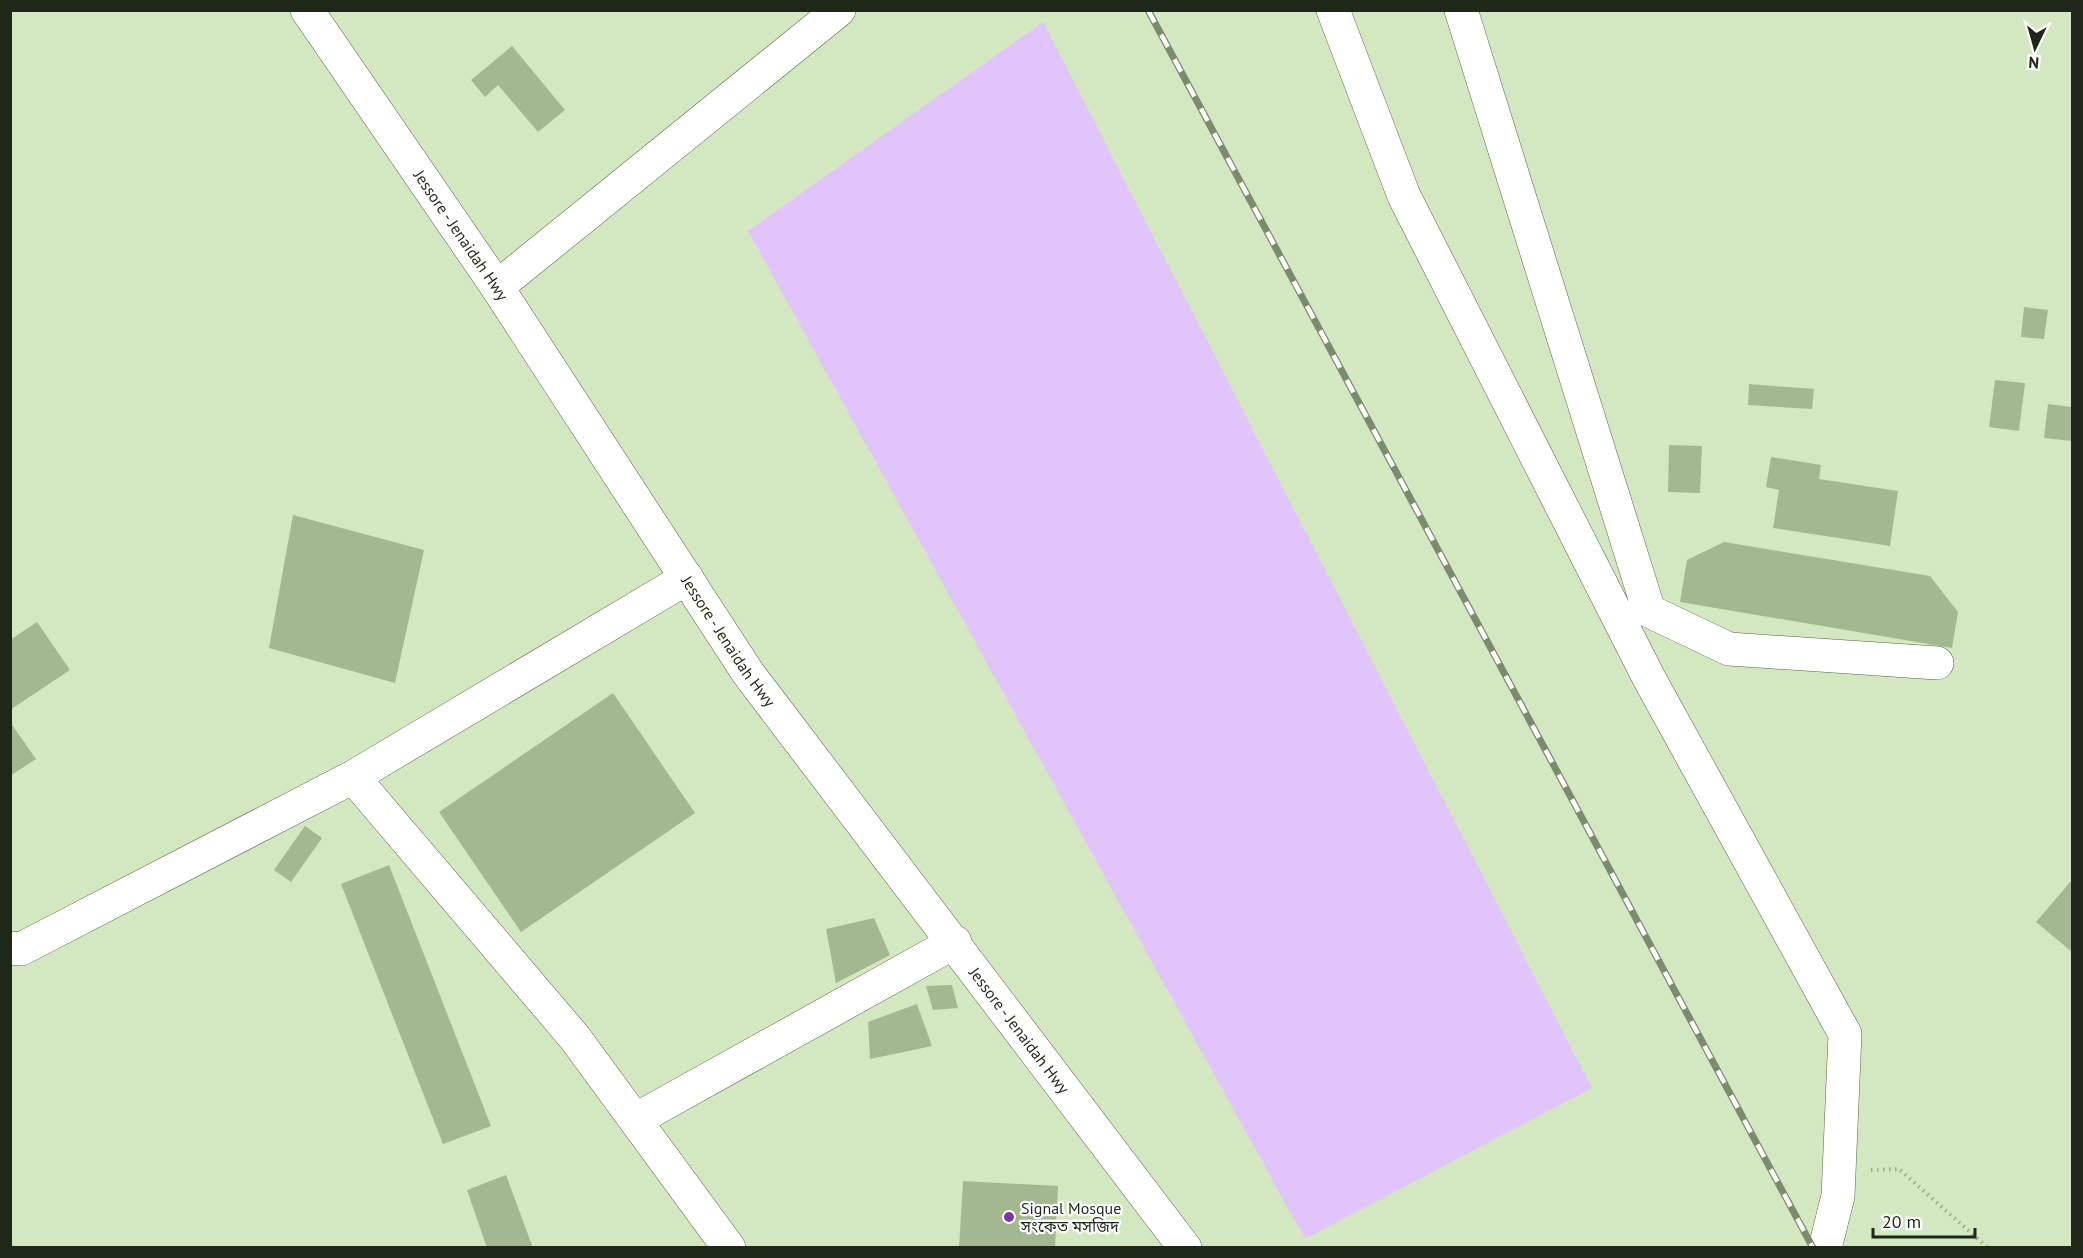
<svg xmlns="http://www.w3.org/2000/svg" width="2083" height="1258" viewBox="0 0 2083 1258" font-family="'PT Sans','Noto Sans Bengali',sans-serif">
<rect width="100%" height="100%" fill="#d3e8c0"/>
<path fill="#e1c4f9" d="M1043 22 1592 1088 1305 1239 748 231Z"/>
<path fill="#a3b791" d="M512 46 565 110 538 132 498 85 485 97 471 80Z
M2024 307 2048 310 2044 339 2021 337Z
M1995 380 2025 383 2019 431 1989 427Z
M1749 384 1814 389 1812 409 1748 405Z
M2048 404 2072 407V441L2044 438Z
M1669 445 1702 446 1700 493 1668 492Z
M1771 457 1821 465 1819 479 1898 491 1890 546 1773 528 1779 490 1766 487Z
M293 515 424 550 395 683 269 648Z
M1724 542 1930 576 1958 612 1952 648 1680 602 1687 560Z
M37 622 70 670 10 710V640Z
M613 693 695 813 521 932 439 812Z
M10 722 36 759 10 776Z
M305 826 322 838 291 882 274 870Z
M389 865 491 1126 443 1144 341 884Z
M2072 880V952L2036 922Z
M874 918 890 955 836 983 826 929Z
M952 985 958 1008 933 1010 926 986Z
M917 1004 932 1046 870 1059 868 1022Z
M506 1175 533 1248H487L467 1190Z
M963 1181 1058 1186 1055 1248H959Z"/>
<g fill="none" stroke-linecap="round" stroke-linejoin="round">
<defs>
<path id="minor" d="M1333 10 1404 196 1650 680 1845 1034 1838 1196 1825 1248
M1461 10 1649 611 1729 649 1937 663
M497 287 839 10
M353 777 575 1038 729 1248
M10 948 21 949 353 777 687 578
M635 1120 955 942"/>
<g id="highway">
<path id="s1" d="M307 10 497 287 748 673 1185 1248"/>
</g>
</defs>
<use href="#minor" stroke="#556643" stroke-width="34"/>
<use href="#highway" stroke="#556643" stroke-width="34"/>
<path stroke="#9aab8b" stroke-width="4" stroke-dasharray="1.5 4.5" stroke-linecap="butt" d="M1871 1170 1899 1169 1988 1248"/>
<use href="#minor" stroke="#fff" stroke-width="33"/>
<use href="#highway" stroke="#fff" stroke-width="33"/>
<defs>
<path id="rail" d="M1148 10 1813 1248"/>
</defs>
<use href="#rail" stroke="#7c8b6f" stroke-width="7"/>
<use href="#rail" stroke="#fff" stroke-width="4.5" stroke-dasharray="14" stroke-linecap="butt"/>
</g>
<circle fill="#7c34a7" stroke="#fff" stroke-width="2" cx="1009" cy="1217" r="6"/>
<g text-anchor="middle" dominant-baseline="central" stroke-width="4.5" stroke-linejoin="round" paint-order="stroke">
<g font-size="16" fill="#1f2718" stroke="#fff">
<text stroke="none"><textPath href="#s1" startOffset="273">Jessore - Jenaidah Hwy</textPath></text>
<text stroke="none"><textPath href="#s1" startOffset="759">Jessore - Jenaidah Hwy</textPath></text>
<text stroke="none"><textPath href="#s1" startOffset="1245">Jessore - Jenaidah Hwy</textPath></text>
</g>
<g font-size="16" fill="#1f2718" stroke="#fff" text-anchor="start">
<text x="1021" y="1208">Signal Mosque<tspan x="1021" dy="18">সংকেত মসজিদ</tspan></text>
</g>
</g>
<rect width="2083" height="1258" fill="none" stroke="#1f2718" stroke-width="24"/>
<g transform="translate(2035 48) rotate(185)" stroke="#ffffff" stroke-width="4.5" paint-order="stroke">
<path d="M0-4.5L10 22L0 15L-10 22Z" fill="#1f2718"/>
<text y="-9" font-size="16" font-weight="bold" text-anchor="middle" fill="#1f2718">N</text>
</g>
<path d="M1873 1228v9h102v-9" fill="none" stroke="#1f2718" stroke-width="3"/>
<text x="1882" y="1228" font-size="18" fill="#1f2718" stroke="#ffffff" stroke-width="4.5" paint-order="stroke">20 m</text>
</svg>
